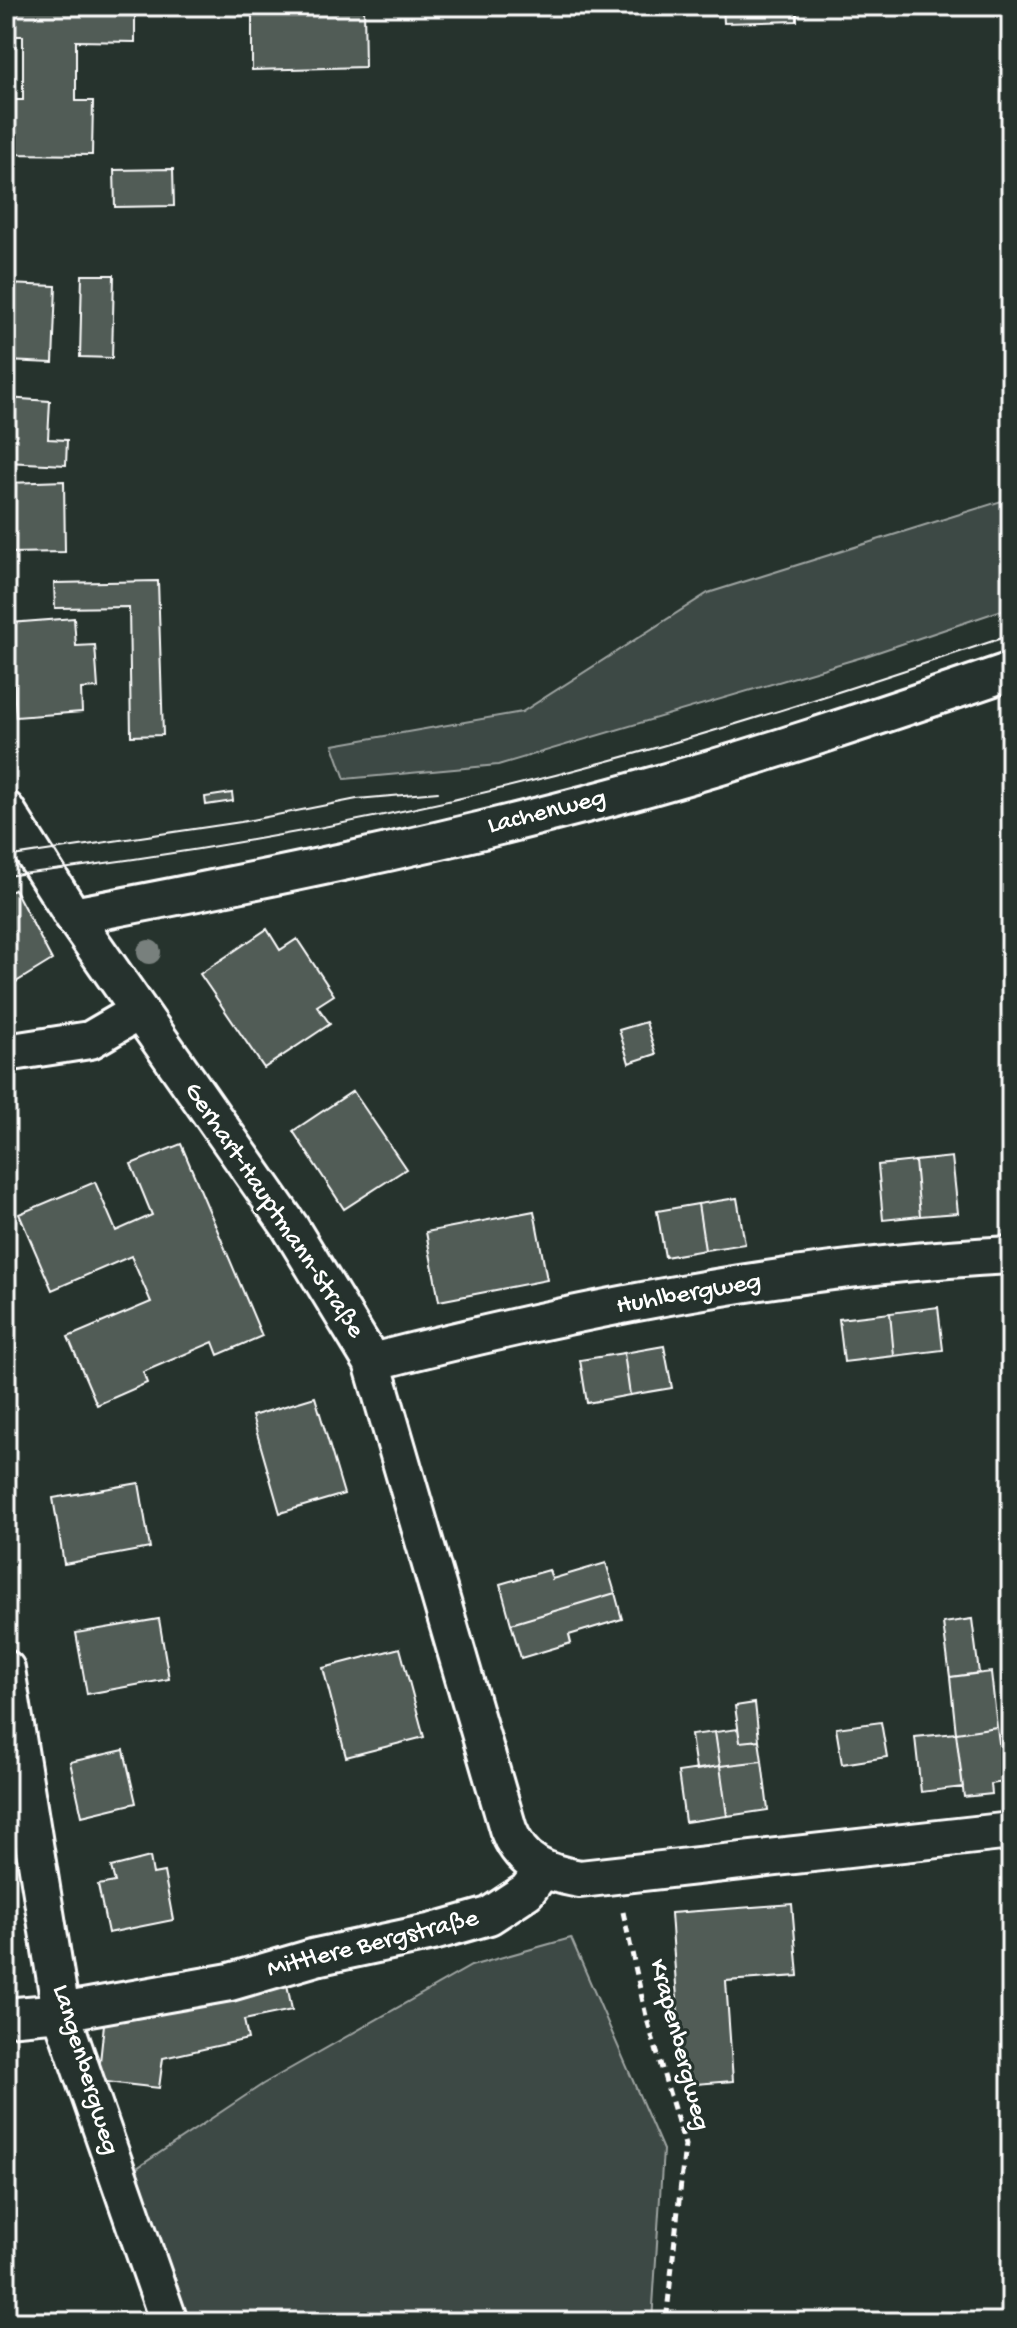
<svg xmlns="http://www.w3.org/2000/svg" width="1017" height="2328" viewBox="0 0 1017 2328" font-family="'Gochi Hand',sans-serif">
<rect width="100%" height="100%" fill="#26332d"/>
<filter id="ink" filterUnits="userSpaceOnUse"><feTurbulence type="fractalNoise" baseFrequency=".0125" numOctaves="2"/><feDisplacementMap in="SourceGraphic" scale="16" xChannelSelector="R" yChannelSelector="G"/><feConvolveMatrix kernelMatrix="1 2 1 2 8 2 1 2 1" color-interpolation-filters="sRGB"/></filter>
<g filter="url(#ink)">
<path fill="#3e4944" stroke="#9ea4a2" stroke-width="2" d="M1011 498V607L866 656 498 765 345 779 333 745 522 712 708 593Z
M571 1938 663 2150 652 2322H184L131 2172 263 2084 471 1966Z"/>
<path fill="#515c57" stroke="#fff" stroke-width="2" d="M6 6H135V42L76 41V101H93L92 155 6 154V100H23V36H6Z
M252 6H364L365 67 252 70Z
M723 6H797V21L724 23Z
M173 169 174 206 115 207 114 170Z
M82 275H114L112 358 80 357Z
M6 284 56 286 53 363 6 361Z
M6 398 50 401 48 439 67 440 66 465 6 462Z
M64 481 65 552 9 553 8 483Z
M158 581 163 735 131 736 129 607 55 608 54 583Z
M74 618 76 646 95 645 98 688 81 689 82 712 16 717 10 623Z
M232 793 233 801 206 805 205 797Z
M15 890 52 960 16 982 6 983V893Z
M267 929 280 950 297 939 334 995 317 1006 330 1024 264 1068 200 974Z
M646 1022 656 1054 629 1063 619 1030Z
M353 1091 406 1169 344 1209 293 1131Z
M181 1144 262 1336 218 1355 213 1342 143 1372 147 1383 97 1405 68 1337 151 1302 131 1256 52 1290 19 1214 95 1182 116 1231 152 1215 131 1164Z
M952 1157 958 1213 920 1216 915 1161Z
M915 1161 920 1216 883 1220 878 1165Z
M737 1198 745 1244 705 1250 698 1204Z
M698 1204 705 1250 665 1257 657 1211Z
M534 1211 547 1280 439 1301 426 1232Z
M938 1307 943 1350 894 1356 890 1313Z
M890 1313 894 1356 844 1362 839 1319Z
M664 1346 672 1388 630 1395 624 1353Z
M624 1353 630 1395 587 1403 580 1360Z
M315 1397 344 1494 280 1513 252 1416Z
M139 1483 150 1548 64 1564 53 1498Z
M606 1563 615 1593 511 1624 500 1584 549 1570 552 1579Z
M615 1593 622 1619 569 1635 571 1643 521 1658 511 1624Z
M159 1619 169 1679 87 1694 76 1633Z
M972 1619 979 1673 950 1677 943 1623Z
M400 1648 424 1737 346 1757 323 1668Z
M991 1672 997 1727 956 1733 950 1677Z
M755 1703 759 1740 740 1742 735 1706Z
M881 1722 887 1757 842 1764 836 1728Z
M997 1727 1004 1782 991 1784 992 1794 964 1797 956 1733Z
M738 1729 740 1742 759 1740 762 1761 720 1766 715 1732Z
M715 1732 720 1766 696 1770 691 1735Z
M956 1733 963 1787 921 1792 915 1737Z
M124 1750 136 1803 82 1816 70 1762Z
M762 1761 768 1810 727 1816 720 1766Z
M720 1766 727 1816 685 1822 678 1772Z
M150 1857 153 1874 164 1872 173 1920 108 1933 98 1885 115 1882 111 1867Z
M792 1904 798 1976 726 1981 733 2081 683 2085 671 1913Z
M287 1984 292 2010 244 2020 248 2039 163 2058 159 2088 98 2081 104 2024Z"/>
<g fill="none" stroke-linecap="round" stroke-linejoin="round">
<defs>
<path id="street" d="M6 810 73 916 290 1227 372 1362 508 1829C521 1864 546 1873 580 1879L1011 1831
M73 916C253 882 435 845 612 797 747 761 879 716 1011 671
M6 1053 90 1040 138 1012
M372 1362C580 1308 796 1266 1011 1255
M6 1669 61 2012 169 2322
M6 2017 61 2012 230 1982 316 1957 433 1932 489 1916 527 1891 542 1871"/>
</defs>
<use href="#street" stroke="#fff" stroke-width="42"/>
<path stroke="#fff" stroke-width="5" stroke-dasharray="8 6" stroke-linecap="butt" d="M623 1912 646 2016 685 2145 666 2322"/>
<use href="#street" stroke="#26332d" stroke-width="36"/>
<path stroke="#fff" stroke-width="2" d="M6 857 241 822 357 799 438 792
M6 876C209 852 415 814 612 760 747 723 879 679 1011 635"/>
</g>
<circle fill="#78807d" cx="149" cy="952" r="12"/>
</g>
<g text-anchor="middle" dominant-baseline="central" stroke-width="6" stroke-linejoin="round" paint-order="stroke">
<g font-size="26" fill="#fff" stroke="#26332d">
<text transform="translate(547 813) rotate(-14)">Lachenweg</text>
<text transform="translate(273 1211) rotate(56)">Gerhart-Hauptmann-Straße</text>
<text transform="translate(689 1295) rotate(-10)">Huhlbergweg</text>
<text transform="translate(373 1945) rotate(-14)">Mittlere Bergstraße</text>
<text transform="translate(678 2045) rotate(75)">Krapenbergweg</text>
<text transform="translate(84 2070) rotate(73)">Langenbergweg</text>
</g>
</g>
<rect width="1017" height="2328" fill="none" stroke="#26332d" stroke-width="32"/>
<rect x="16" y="16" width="985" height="2296" fill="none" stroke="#fff" stroke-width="3" filter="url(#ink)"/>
</svg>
